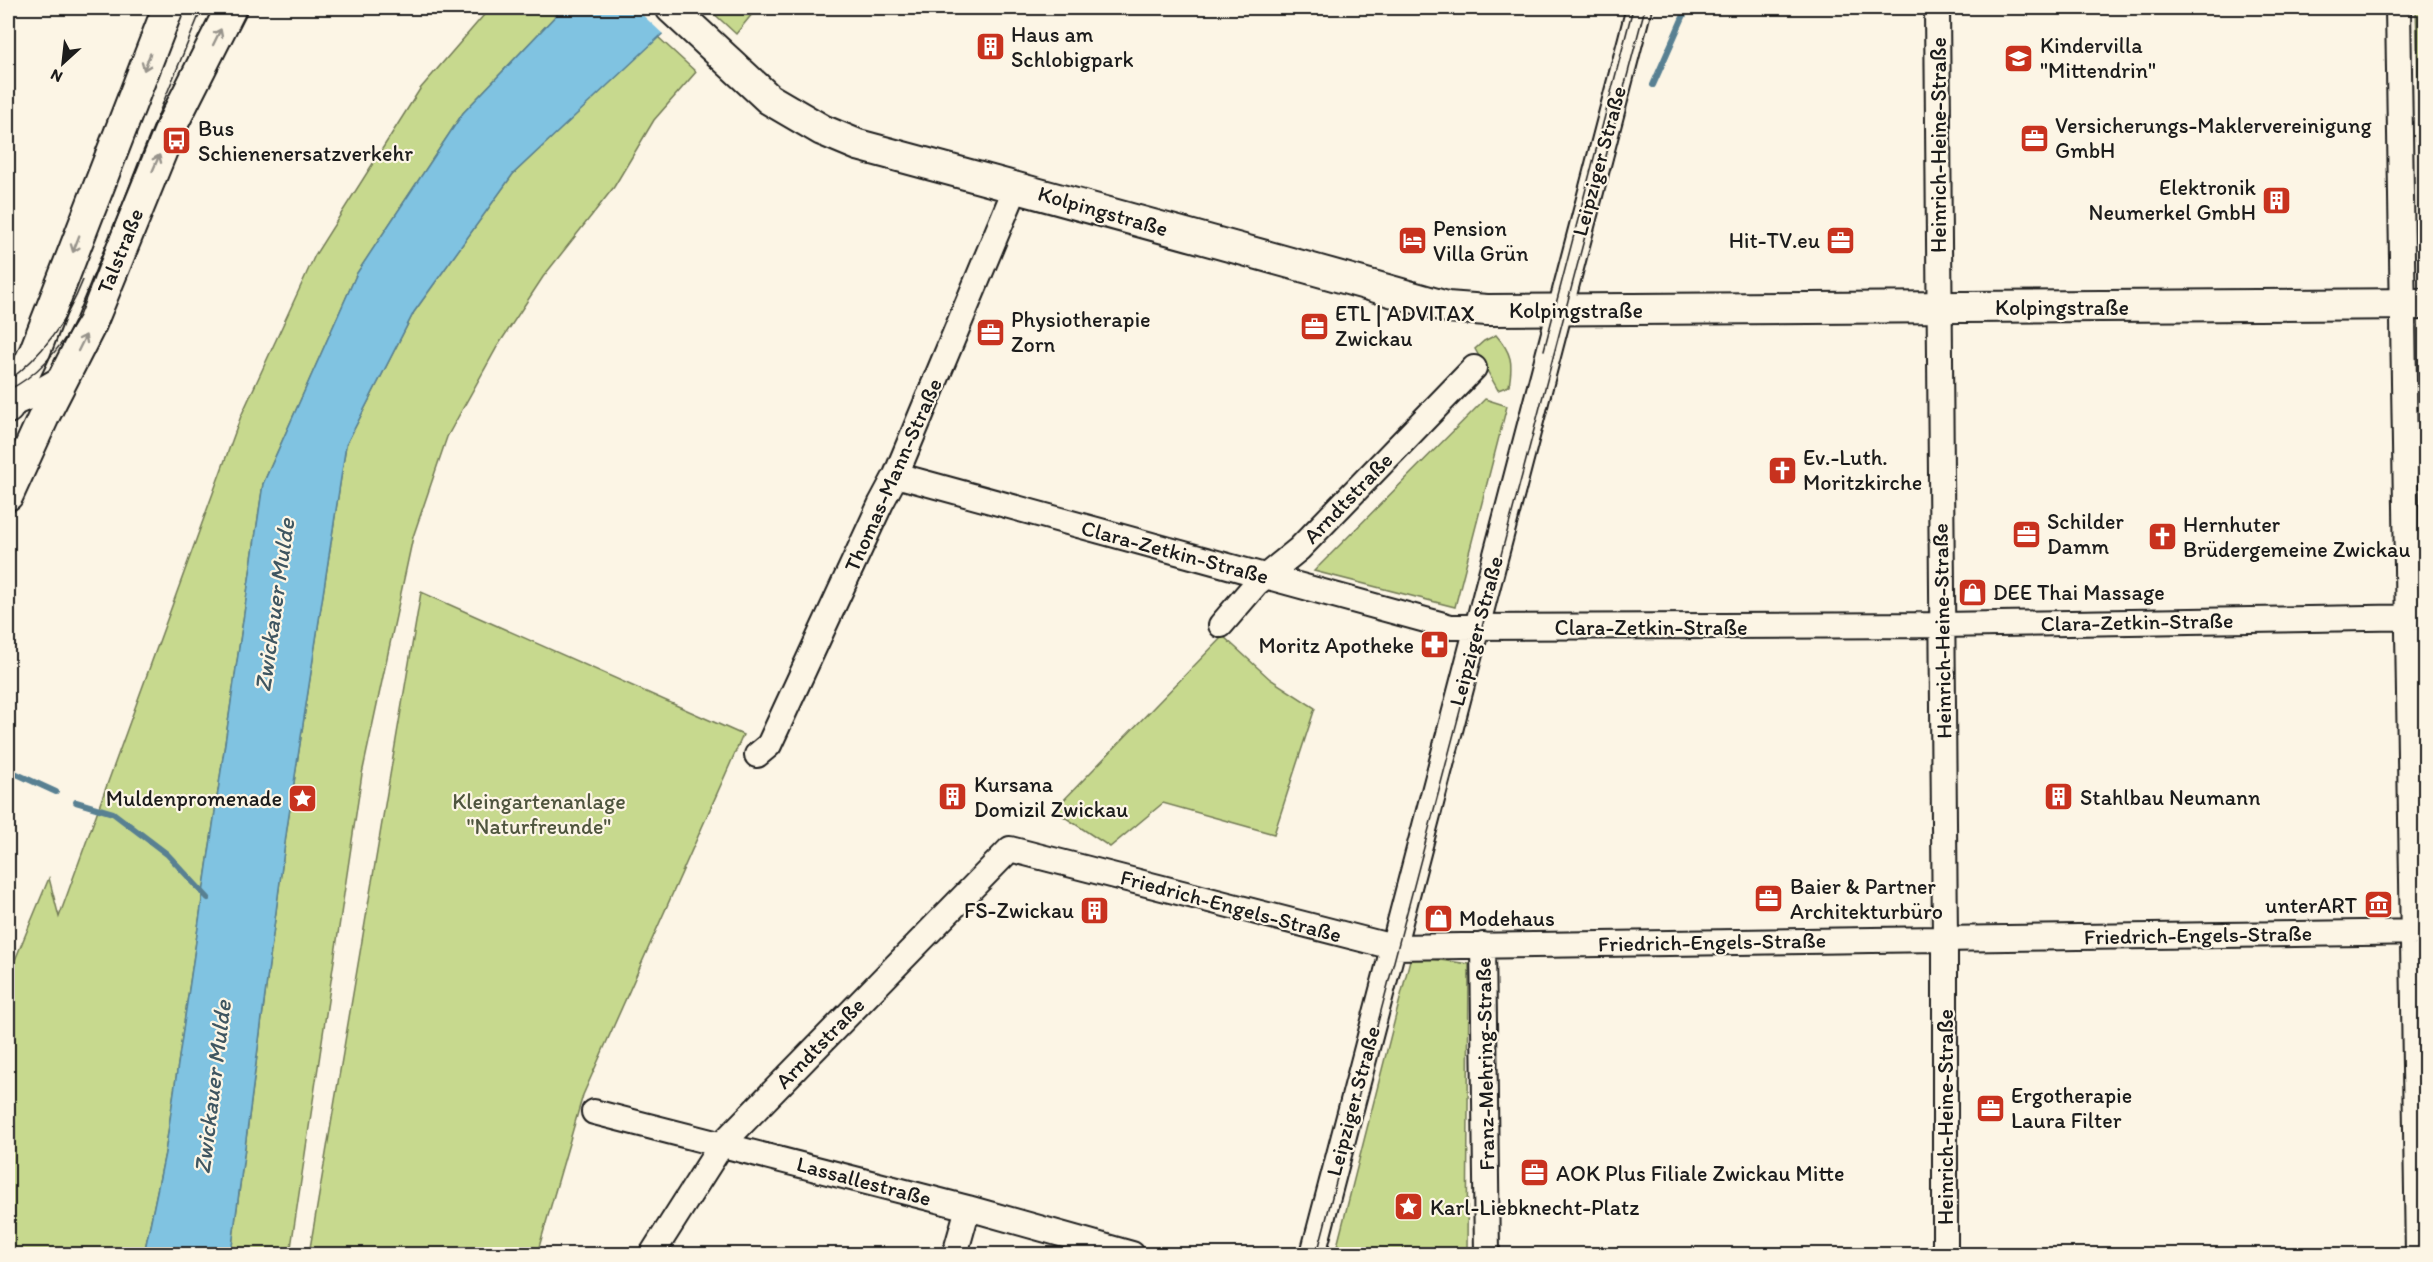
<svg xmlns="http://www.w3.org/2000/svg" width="2433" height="1262" viewBox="0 0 2433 1262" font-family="Itim,sans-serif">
<rect width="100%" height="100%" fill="#fcf5e5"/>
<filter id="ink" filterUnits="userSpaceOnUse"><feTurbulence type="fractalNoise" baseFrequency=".0167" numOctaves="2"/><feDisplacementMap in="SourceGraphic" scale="12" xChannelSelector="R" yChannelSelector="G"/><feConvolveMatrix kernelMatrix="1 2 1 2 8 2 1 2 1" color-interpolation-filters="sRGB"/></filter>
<g filter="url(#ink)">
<path fill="#c7d98e" stroke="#727a55" stroke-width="1.5" d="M490 8H563L463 113 357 273 263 484 165 1153 144 1254H8V977L49 878 59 917 241 416 315 255 420 89Z
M710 8H757L736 34 709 9Z
M2416 8H2426L2425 273H2424Z
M658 37 696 72 654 120 614 187 543 277 497 347 447 437 413 537 362 774 290 1254H231L287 828 346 445 414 312 513 174Z
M1496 335C1512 353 1513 363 1509 386L1498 390 1475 349 1484 341Z
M1485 399 1507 406 1455 607 1314 571Z
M421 592 743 735 583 1095 537 1254H309Z
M1223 636 1270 679 1315 708 1274 834 1163 803 1110 847 1054 810Z
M1411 956 1469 964 1467 1254H1335Z"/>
<path fill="#80c3e1" stroke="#588092" stroke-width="1.5" d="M563 8H690L513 174 414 312 346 445 287 828 231 1253V1254H144L165 1153 263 484 357 273 463 113Z"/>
<path fill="#fcf5e5" d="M635 8H693L664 35Z"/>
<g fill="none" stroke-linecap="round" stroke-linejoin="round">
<path stroke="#588092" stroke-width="6" d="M1653 85 1687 8
M8 770 56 792
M76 802 113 813 167 854 208 898"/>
<defs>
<path id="minor" d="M1937 8 1945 939V1254
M2398 8 2418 1254
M8 406 31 396 65 376
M896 475 1451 627 1942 625 2426 617
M1221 625 1256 584 1299 549 1474 368
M757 755 769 745 881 503 896 475 1016 187
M1483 945 1487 1254
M594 1112 968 1208 1132 1254
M652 1254 722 1144 1010 849 1393 947 2426 932
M955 1254 968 1208
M1313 1254 1639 8"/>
<path id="major" d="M671 8 769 99 822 130 858 145C1055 198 1251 251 1447 307L1487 310 2426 304
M8 408 35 351 168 8
M8 495 45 414 91 324 173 123 231 8"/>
</defs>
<use href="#minor" stroke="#1c1c1c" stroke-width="28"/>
<use href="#major" stroke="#1c1c1c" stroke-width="34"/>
<use href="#minor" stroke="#fcf5e5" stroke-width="24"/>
<use href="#major" stroke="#fcf5e5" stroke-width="30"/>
<path stroke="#1c1c1c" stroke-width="1.5" d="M1544 350 1633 8
M8 381C43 355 67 321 83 280
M8 390C39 375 62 346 79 316L140 159 202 8
M1317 1254 1645 8"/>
</g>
<defs><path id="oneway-shaft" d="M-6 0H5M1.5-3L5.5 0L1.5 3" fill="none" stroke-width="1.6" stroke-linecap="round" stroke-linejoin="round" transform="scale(1.5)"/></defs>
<g stroke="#97938b">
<use href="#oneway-shaft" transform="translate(217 37) rotate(-64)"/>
<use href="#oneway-shaft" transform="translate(147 62) rotate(111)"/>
<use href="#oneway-shaft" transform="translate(156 163) rotate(-67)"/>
<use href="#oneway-shaft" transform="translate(76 244) rotate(111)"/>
<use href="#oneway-shaft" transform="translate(82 343) rotate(-64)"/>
</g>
</g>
<defs>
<symbol id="building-square" viewBox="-11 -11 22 22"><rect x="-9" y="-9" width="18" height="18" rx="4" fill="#c8321e" stroke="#fcf5e5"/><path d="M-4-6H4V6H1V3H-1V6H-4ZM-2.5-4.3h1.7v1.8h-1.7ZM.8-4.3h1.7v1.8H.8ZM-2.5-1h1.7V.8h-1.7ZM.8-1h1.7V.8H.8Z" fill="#fff"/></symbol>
<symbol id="school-square" viewBox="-11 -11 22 22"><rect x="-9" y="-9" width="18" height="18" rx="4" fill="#c8321e" stroke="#fcf5e5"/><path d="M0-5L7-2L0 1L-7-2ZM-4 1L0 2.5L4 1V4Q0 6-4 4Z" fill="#fff"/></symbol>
<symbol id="office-square" viewBox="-11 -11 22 22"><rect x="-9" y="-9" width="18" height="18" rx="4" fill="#c8321e" stroke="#fcf5e5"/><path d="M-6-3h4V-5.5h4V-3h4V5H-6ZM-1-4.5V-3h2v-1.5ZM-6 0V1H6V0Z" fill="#fff"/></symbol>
<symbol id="bus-square" viewBox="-11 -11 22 22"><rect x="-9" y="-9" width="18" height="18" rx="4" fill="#c8321e" stroke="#fcf5e5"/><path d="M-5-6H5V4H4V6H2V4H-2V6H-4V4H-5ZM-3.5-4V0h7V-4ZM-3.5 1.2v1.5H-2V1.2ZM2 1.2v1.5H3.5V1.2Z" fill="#fff"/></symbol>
<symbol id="hotel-square" viewBox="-11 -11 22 22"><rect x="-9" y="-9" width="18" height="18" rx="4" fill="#c8321e" stroke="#fcf5e5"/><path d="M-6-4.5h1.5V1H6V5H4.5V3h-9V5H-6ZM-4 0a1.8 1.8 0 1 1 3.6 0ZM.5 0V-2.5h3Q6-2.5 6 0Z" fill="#fff"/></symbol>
<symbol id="church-square" viewBox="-11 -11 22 22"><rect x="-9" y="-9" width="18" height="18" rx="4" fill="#c8321e" stroke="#fcf5e5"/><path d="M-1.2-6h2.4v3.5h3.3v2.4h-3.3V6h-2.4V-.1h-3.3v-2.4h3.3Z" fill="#fff"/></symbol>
<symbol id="shop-square" viewBox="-11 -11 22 22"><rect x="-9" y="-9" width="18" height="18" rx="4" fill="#c8321e" stroke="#fcf5e5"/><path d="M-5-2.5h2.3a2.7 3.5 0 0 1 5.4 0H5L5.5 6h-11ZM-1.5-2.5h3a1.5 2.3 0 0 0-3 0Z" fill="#fff"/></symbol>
<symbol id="pharmacy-square" viewBox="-11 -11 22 22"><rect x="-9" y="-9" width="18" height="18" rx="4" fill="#c8321e" stroke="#fcf5e5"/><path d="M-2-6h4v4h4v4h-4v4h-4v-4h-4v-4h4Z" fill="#fff"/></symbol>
<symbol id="sight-square" viewBox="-11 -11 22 22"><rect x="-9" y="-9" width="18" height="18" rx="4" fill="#c8321e" stroke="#fcf5e5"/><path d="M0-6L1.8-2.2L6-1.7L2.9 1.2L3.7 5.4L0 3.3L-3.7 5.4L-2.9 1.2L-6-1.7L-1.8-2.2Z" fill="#fff"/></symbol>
<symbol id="museum-square" viewBox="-11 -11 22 22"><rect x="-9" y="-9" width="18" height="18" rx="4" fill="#c8321e" stroke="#fcf5e5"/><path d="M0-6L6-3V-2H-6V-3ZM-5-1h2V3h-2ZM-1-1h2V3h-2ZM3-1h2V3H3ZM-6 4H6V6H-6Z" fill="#fff"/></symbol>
</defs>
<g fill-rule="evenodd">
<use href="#building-square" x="974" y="30" width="33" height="33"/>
<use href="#school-square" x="2002" y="42" width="33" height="33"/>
<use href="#office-square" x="2018" y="122" width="33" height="33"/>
<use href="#bus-square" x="160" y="124" width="33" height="33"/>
<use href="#building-square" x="2260" y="184" width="33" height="33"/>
<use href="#office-square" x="1824" y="224" width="33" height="33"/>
<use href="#hotel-square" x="1396" y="224" width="33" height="33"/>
<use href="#office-square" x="1298" y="310" width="33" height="33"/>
<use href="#office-square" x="974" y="316" width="33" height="33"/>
<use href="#church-square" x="1766" y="454" width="33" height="33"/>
<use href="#office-square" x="2010" y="518" width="33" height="33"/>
<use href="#church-square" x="2146" y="520" width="33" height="33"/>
<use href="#shop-square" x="1956" y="576" width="33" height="33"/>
<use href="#pharmacy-square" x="1418" y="628" width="33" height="33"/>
<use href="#building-square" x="936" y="780" width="33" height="33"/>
<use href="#building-square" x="2042" y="780" width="33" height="33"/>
<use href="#sight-square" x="286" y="782" width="33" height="33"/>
<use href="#office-square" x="1752" y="882" width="33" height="33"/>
<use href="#museum-square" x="2362" y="888" width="33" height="33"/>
<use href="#building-square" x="1078" y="894" width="33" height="33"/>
<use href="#shop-square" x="1422" y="902" width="33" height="33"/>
<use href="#office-square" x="1974" y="1092" width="33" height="33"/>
<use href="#office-square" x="1518" y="1156" width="33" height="33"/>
<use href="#sight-square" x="1392" y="1190" width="33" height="33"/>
</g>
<g text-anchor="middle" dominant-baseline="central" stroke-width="4.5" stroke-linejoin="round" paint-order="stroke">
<g font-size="22" fill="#1c1c1c" stroke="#fcf5e5" text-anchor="start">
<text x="1011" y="34">Haus am<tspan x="1011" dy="25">Schlobigpark</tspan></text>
<text x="2040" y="45">Kindervilla<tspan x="2040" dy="25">"Mittendrin"</tspan></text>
<text x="2055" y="125">Versicherungs-Maklervereinigung<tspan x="2055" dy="25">GmbH</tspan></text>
<text x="198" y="128">Bus<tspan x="198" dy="25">Schienenersatzverkehr</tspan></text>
<text x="2256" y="187" text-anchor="end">Elektronik<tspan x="2256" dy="25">Neumerkel GmbH</tspan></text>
<text x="1433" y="228">Pension<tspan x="1433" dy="25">Villa Grün</tspan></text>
<text x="1820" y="240" text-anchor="end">Hit-TV.eu</text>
<text x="1335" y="313">ETL | ADVITAX<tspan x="1335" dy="25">Zwickau</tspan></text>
<text x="1011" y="319">Physiotherapie<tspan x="1011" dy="25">Zorn</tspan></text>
<text x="1803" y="457">Ev.-Luth.<tspan x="1803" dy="25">Moritzkirche</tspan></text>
<text x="2047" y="521">Schilder<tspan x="2047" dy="25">Damm</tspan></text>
<text x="2183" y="524">Hernhuter<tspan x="2183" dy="25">Brüdergemeine Zwickau</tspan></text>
<text x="1993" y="592">DEE Thai Massage</text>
<text x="1414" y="645" text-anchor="end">Moritz Apotheke</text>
<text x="974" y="784">Kursana<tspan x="974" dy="25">Domizil Zwickau</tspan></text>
<text x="2080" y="797">Stahlbau Neumann</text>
<text x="282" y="798" text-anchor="end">Muldenpromenade</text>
<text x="1790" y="886">Baier &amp; Partner<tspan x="1790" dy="25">Architekturbüro</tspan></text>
<text x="2357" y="905" text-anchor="end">unterART</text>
<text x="1074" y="910" text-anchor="end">FS-Zwickau</text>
<text x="1459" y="918">Modehaus</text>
<text x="2011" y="1095">Ergotherapie<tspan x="2011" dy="25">Laura Filter</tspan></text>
<text x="1556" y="1173">AOK Plus Filiale Zwickau Mitte</text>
<text x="1430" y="1207">Karl-Liebknecht-Platz</text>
</g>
<g font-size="22" fill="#1c1c1c" stroke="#fcf5e5">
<text transform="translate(1938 145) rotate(-90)">Heinrich-Heine-Straße</text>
<text transform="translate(1599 161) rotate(-75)">Leipziger Straße</text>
<text transform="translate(1103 211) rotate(16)">Kolpingstraße</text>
<text transform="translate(120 251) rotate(-68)">Talstraße</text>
<text x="2062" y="307">Kolpingstraße</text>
<text x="1576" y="310">Kolpingstraße</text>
<text transform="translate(893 475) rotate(-66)">Thomas-Mann-Straße</text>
<text transform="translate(1348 498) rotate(-46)">Arndtstraße</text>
<text transform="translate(1175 552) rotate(15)">Clara-Zetkin-Straße</text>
<text transform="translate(2137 622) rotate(-1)">Clara-Zetkin-Straße</text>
<text x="1651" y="627">Clara-Zetkin-Straße</text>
<text transform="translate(1476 631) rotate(-75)">Leipziger Straße</text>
<text transform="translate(1942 631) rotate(-91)">Heinrich-Heine-Straße</text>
<text transform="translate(1231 906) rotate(15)">Friedrich-Engels-Straße</text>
<text transform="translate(2198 935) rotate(-1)">Friedrich-Engels-Straße</text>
<text transform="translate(1712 942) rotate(-1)">Friedrich-Engels-Straße</text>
<text transform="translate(820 1043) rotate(-46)">Arndtstraße</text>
<text transform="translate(1485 1064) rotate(-91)">Franz-Mehring-Straße</text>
<text transform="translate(1353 1101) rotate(-75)">Leipziger Straße</text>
<text transform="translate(1945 1117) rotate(-90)">Heinrich-Heine-Straße</text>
<text transform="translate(864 1181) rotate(15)">Lassallestraße</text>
</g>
<g font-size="22" fill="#4f553e" stroke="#fcf5e5">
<text x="539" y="801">Kleingartenanlage<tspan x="539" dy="25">"Naturfreunde"</tspan></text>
</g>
<g font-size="24" font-style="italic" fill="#3f5661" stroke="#fcf5e5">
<text transform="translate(274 605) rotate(-82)">Zwickauer Mulde</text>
<text transform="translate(212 1087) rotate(-83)">Zwickauer Mulde</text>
</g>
</g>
<rect width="2433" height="1262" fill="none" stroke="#fcf5e5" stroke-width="30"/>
<rect x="15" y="15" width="2403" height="1232" fill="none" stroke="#1c1c1c" stroke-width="2" filter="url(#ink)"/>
<g transform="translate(63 63) rotate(207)" stroke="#fcf5e5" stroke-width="4.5" paint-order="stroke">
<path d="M0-4.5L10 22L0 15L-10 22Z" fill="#1c1c1c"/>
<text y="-9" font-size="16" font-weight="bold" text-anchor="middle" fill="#1c1c1c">N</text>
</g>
</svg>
